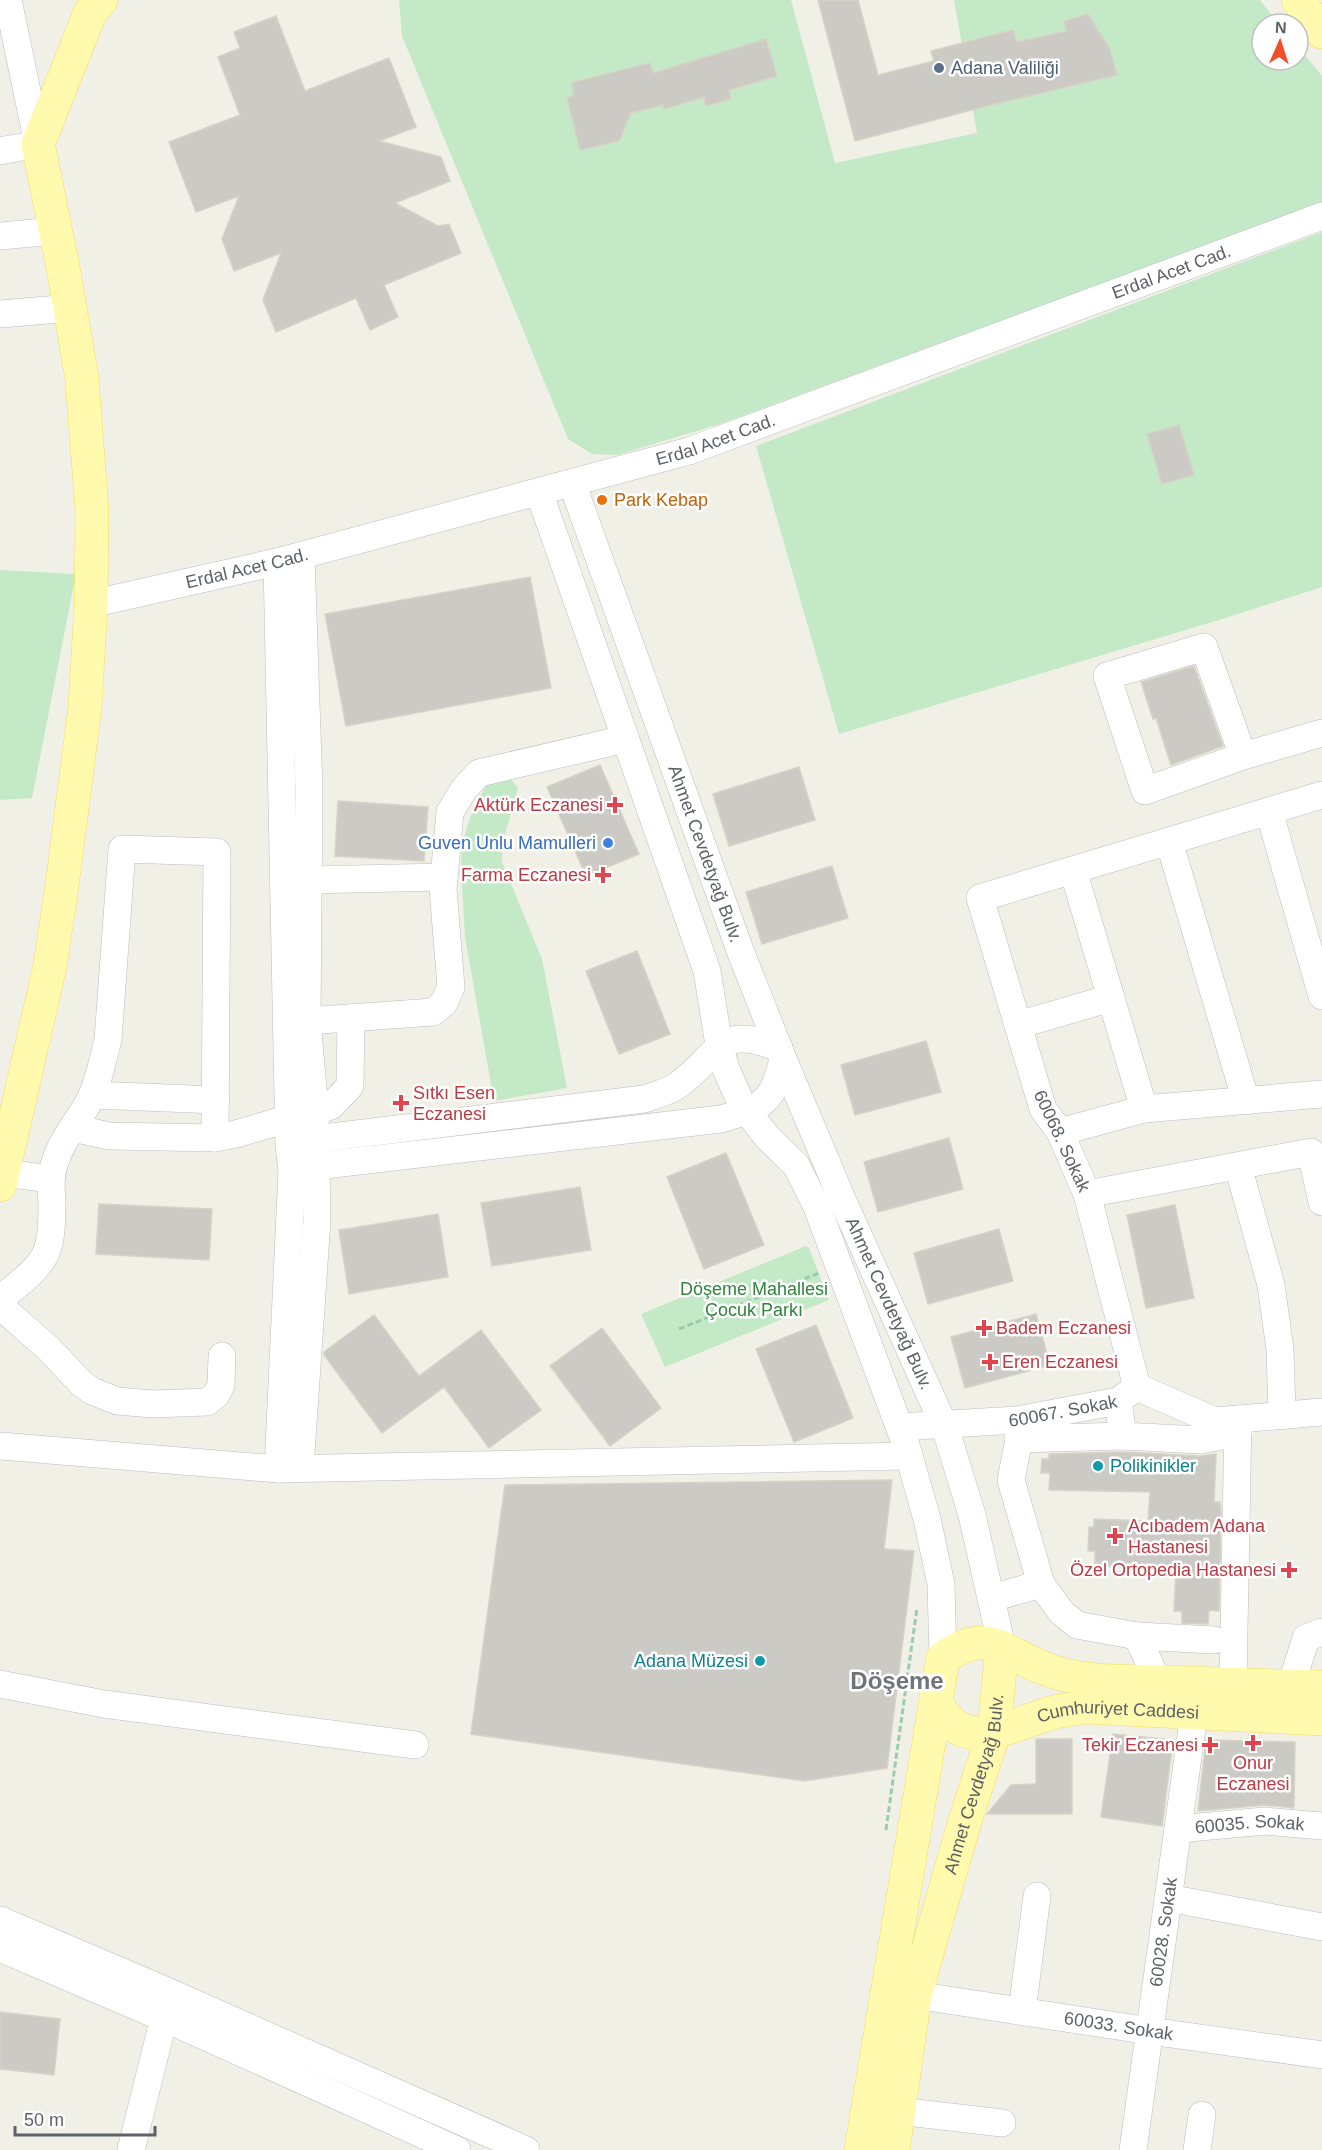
<svg xmlns="http://www.w3.org/2000/svg" width="1322" height="2150" viewBox="0 0 1322 2150" font-family="Arial,sans-serif">
<rect width="100%" height="100%" fill="#f1f0e7"/>
<path fill="#c3e9c6" d="M399 0H791L835 163 977 133 954 0H1260L1279 24H1262V60H1298V47L1322 76V202L723 423 617 455 592 454 568 439 402 36Z
M1322 232V587L1219 620 839 734 756 446Z
M0 570 76 574 32 798 0 800Z
M510 778 518 788 502 845V862L542 959 567 1088 494 1101 465 937 461 867 462 844 470 818 487 782Z
M806 1246 809 1248 829 1300 665 1367 641 1314Z"/>
<path fill="#cccac4" stroke="#d6d2c5" stroke-width="1.5" d="M818 0H858L878 75 934 61 931 51 1013 30 1017 42 1067 31 1064 21 1088 14 1109 47 1117 75 983 107 855 141Z
M276 16 305 91 389 58 416 127 379 141 441 157 450 181 395 203 438 226 449 224 461 253 384 285 398 317 370 330 356 298 276 332 263 300 281 253 234 271 222 239 239 196 196 212 169 142 240 115 218 57 240 48 234 32Z
M766 39 777 76 729 90 731 99 706 106 704 97 664 109 663 105 631 113 619 141 580 150 567 98 574 95 571 83 650 63 653 73Z
M1179 425 1194 475 1162 484 1147 434Z
M530 577 551 688 346 726 325 614Z
M1194 666 1223 746 1171 765 1156 718 1153 719 1141 682Z
M600 765 639 854 586 876 547 787Z
M799 767 815 820 729 846 713 794Z
M338 801 428 807 424 861 335 856Z
M832 866 848 918 762 944 746 892Z
M637 951 670 1034 619 1054 586 971Z
M926 1041 941 1092 855 1115 841 1065Z
M949 1138 963 1189 878 1212 864 1162Z
M726 1153 764 1245 704 1269 667 1177Z
M580 1187 591 1250 492 1266 481 1203Z
M99 1204 212 1209 209 1260 96 1254Z
M1175 1205 1194 1298 1146 1308 1127 1215Z
M438 1214 448 1277 349 1294 339 1230Z
M999 1229 1013 1281 928 1304 914 1253Z
M1036 1314 1050 1365 965 1388 951 1337Z
M374 1315 419 1376 481 1330 541 1410 489 1448 444 1387 382 1433 324 1355V1352Z
M816 1325 853 1418 794 1442 756 1349Z
M602 1328 661 1408 610 1446 550 1366Z
M1123 1452 1199 1456 1216 1454 1214 1502H1220L1221 1512 1219 1611 1209 1610 1208 1624 1182 1623V1611H1174L1176 1569 1095 1566V1551H1088L1089 1527H1094V1519L1148 1521 1150 1492 1049 1490 1050 1473H1041L1042 1459H1049V1454Z
M892 1480 884 1549 914 1551 887 1768 805 1781 471 1734 505 1485Z
M1113 1734 1173 1740 1162 1826 1101 1817Z
M1036 1739H1072V1814H987L1011 1785 1036 1784Z
M1206 1740 1295 1742 1294 1808 1264 1805 1198 1811Z
M0 2012 60 2019 54 2075 0 2069Z"/>
<g fill="none" stroke-linecap="round" stroke-linejoin="round">
<defs>
<g id="minor">
<path d="M0 151 38 144 8 0"/>
<path d="M0 236 55 231"/>
<path d="M0 314 71 308"/>
<path id="s1" d="M572 483 741 953 783 1059 842 1199 946 1430 972 1515 1002 1647"/>
<path d="M539 492 707 971 719 1045 726 1069 741 1103 767 1137 796 1165 817 1207 906 1445 927 1519 941 1584 943 1658"/>
<path d="M277 562 289 1146 292 1171 278 1469"/>
<path id="s2" d="M91 604 277 562 689 451 1322 216"/>
<path d="M1243 756 1204 647 1107 676 1145 791 1243 756 1322 733"/>
<path d="M1269 811 1322 996"/>
<path d="M1169 841 1246 1101"/>
<path d="M1073 870 1144 1109"/>
<path d="M308 880 444 877"/>
<path d="M307 1021 433 1012 444 1003 451 987 443 889 450 812 464 789 479 773 625 739"/>
<path d="M1018 1025 1111 998"/>
<path d="M92 1095 216 1100"/>
<path d="M73 1128 109 1136 215 1138 236 1134 331 1106 350 1086 351 1018"/>
<path d="M1060 1132 1144 1109 1322 1094"/>
<path d="M299 1144 315 1139 644 1099C655 1095 669 1092 678 1085 721 1054 717 1023 779 1048"/>
<path d="M1238 1166 1271 1285 1280 1349 1282 1416"/>
<path d="M299 1169 316 1166 721 1119C763 1107 773 1103 783 1059"/>
<path d="M3 1173 51 1179"/>
<path d="M1087 1194 1311 1152 1322 1202"/>
<path d="M0 1296 5 1295C46 1262 52 1257 52 1203 51 1189 50 1175 55 1162 62 1139 80 1119 91 1098 99 1080 103 1059 108 1040L122 849 217 852 215 1138"/>
<path d="M0 1306 49 1349 81 1383 92 1391 117 1401 153 1404 207 1402 216 1395 221 1385 222 1356"/>
<path d="M1137 1387 1087 1194 1060 1132 1043 1109 980 898 1322 795"/>
<path d="M1118 1401 1123 1436 1200 1440 1238 1433"/>
<path d="M1017 1421 1019 1439 1123 1436"/>
<path id="s3" d="M900 1427 1017 1420 1118 1401 1137 1387 1215 1421 1322 1412"/>
<path d="M0 1446 278 1469 909 1456"/>
<path d="M300 1468 317 1220 315 1111 307 1021 309 790 301 556"/>
<path d="M1041 1584 1062 1613 1077 1625 1137 1636"/>
<path d="M992 1598 1041 1584 1011 1480 1019 1439"/>
<path d="M1158 1682 1137 1636 1214 1640"/>
<path d="M0 1684 104 1704 415 1745"/>
<path d="M1233 1684 1238 1419"/>
<path d="M1291 1686 1306 1638 1322 1632"/>
<path id="s4" d="M1178 1829 1265 1821 1322 1826"/>
<path d="M1168 1898 1322 1927"/>
<path d="M0 1920 162 1989 526 2150"/>
<path d="M0 1948 164 2018 457 2150"/>
<path id="s5" d="M915 1995 1150 2031 1322 2055"/>
<path d="M1022 2011 1037 1896"/>
<path d="M899 2111 1002 2123"/>
<path d="M131 2150 164 2018"/>
<path id="s6" d="M1133 2150 1194 1714"/>
<path d="M1197 2150 1202 2115"/>
</g>
<g id="major">
<path d="M1298 0 1322 32"/>
<path d="M0 1185 50 966 63 878 85 707 91 604 92 510 82 379 63 267 38 144 90 13 101 0"/>
<path id="s7" d="M936 1698C938 1704 940 1710 944 1715 969 1751 1017 1723 1048 1714 1059 1710 1072 1709 1085 1707L1322 1719"/>
<path d="M861 2150 943 1658C988 1626 1002 1652 1043 1668 1082 1684 1125 1681 1166 1682 1218 1684 1270 1686 1322 1687"/>
<path id="s8" d="M893 2150 915 1995 964 1824 994 1732 1002 1647"/>
</g>
</defs>
<use href="#minor" stroke="#b9bcc1" stroke-width="28"/>
<use href="#major" stroke="#f8db59" stroke-width="34"/>
<path stroke="#9bcbae" stroke-width="3" stroke-dasharray="6 3" stroke-linecap="butt" d="M679 1329 819 1273
M886 1830 917 1608"/>
<use href="#minor" stroke="#fff" stroke-width="27"/>
<use href="#major" stroke="#fffaae" stroke-width="33"/>
</g>
<circle fill="#5c6f8a" stroke="#fff" stroke-width="2" cx="939" cy="68" r="6"/>
<circle fill="#e8710a" stroke="#fff" stroke-width="2" cx="602" cy="500" r="6"/>
<g fill="#e0444e" stroke="#fff" stroke-width="2">
<path d="M612 796h6v6h6v6h-6v6h-6v-6h-6v-6h6z"/>
<path d="M600 866h6v6h6v6h-6v6h-6v-6h-6v-6h6z"/>
<path d="M398 1094h6v6h6v6h-6v6h-6v-6h-6v-6h6z"/>
<path d="M981 1319h6v6h6v6h-6v6h-6v-6h-6v-6h6z"/>
<path d="M987 1353h6v6h6v6h-6v6h-6v-6h-6v-6h6z"/>
<path d="M1112 1527h6v6h6v6h-6v6h-6v-6h-6v-6h6z"/>
<path d="M1286 1561h6v6h6v6h-6v6h-6v-6h-6v-6h6z"/>
<path d="M1250 1734h6v6h6v6h-6v6h-6v-6h-6v-6h6z"/>
<path d="M1207 1736h6v6h6v6h-6v6h-6v-6h-6v-6h6z"/>
</g>
<circle fill="#3f7fe0" stroke="#fff" stroke-width="2" cx="608" cy="843" r="6"/>
<g fill="#0f9aa8" stroke="#fff" stroke-width="2">
<circle cx="1098" cy="1466" r="6"/>
<circle cx="760" cy="1661" r="6"/>
</g>
<g text-anchor="middle" dominant-baseline="central" stroke-width="5" stroke-linejoin="round" paint-order="stroke">
<g font-size="18" fill="#4e5e75" stroke="#fff" text-anchor="start">
<text x="951" y="68">Adana Valiliği</text>
</g>
<g font-size="18" fill="#5e6268" stroke="#fff">
<text stroke="none"><textPath href="#s2" startOffset="1132">Erdal Acet Cad.</textPath></text>
<text stroke="none"><textPath href="#s2" startOffset="646">Erdal Acet Cad.</textPath></text>
<text stroke="none"><textPath href="#s2" startOffset="160">Erdal Acet Cad.</textPath></text>
<text stroke="none"><textPath href="#s1" startOffset="394">Ahmet Cevdetyağ Bulv.</textPath></text>
<text transform="translate(1062 1141) rotate(65)">60068. Sokak</text>
<text stroke="none"><textPath href="#s1" startOffset="880">Ahmet Cevdetyağ Bulv.</textPath></text>
<text stroke="none"><textPath href="#s3" startOffset="164">60067. Sokak</textPath></text>
<text stroke="none"><textPath href="#s7" startOffset="202">Cumhuriyet Caddesi</textPath></text>
<text stroke="none"><textPath href="#s8" startOffset="376">Ahmet Cevdetyağ Bulv.</textPath></text>
<text stroke="none"><textPath href="#s4" startOffset="72">60035. Sokak</textPath></text>
<text stroke="none"><textPath href="#s6" startOffset="220">60028. Sokak</textPath></text>
<text stroke="none"><textPath href="#s5" startOffset="206">60033. Sokak</textPath></text>
</g>
<g font-size="18" fill="#c56008" stroke="#fff" text-anchor="start">
<text x="614" y="500">Park Kebap</text>
</g>
<g font-size="18" fill="#be3a42" stroke="#fff" text-anchor="end">
<text x="603" y="805">Aktürk Eczanesi</text>
<text x="591" y="875">Farma Eczanesi</text>
<text x="413" y="1093" text-anchor="start">Sıtkı Esen<tspan x="413" dy="21">Eczanesi</tspan></text>
<text x="996" y="1328" text-anchor="start">Badem Eczanesi</text>
<text x="1002" y="1362" text-anchor="start">Eren Eczanesi</text>
<text x="1128" y="1526" text-anchor="start">Acıbadem Adana<tspan x="1128" dy="21">Hastanesi</tspan></text>
<text x="1276" y="1570">Özel Ortopedia Hastanesi</text>
<text x="1198" y="1745">Tekir Eczanesi</text>
<text x="1253" y="1763" text-anchor="middle">Onur<tspan x="1253" dy="21">Eczanesi</tspan></text>
</g>
<g font-size="18" fill="#366cbe" stroke="#fff" text-anchor="end">
<text x="596" y="843">Guven Unlu Mamulleri</text>
</g>
<g font-size="18" fill="#30843c" stroke="#fff">
<text x="754" y="1289">Döşeme Mahallesi<tspan x="754" dy="21">Çocuk Parkı</tspan></text>
</g>
<g font-size="18" fill="#0d838f" stroke="#fff" text-anchor="start">
<text x="1110" y="1466">Polikinikler</text>
<text x="748" y="1661" text-anchor="end">Adana Müzesi</text>
</g>
<g font-size="24" font-weight="bold" fill="#6f737a" stroke="#fff">
<text x="897" y="1680">Döşeme</text>
</g>
</g>
<g transform="translate(1280 42) rotate(3)"><circle r="28" fill="#ffffff" stroke="#bfc0c3" stroke-width="1.5"/>
<path d="M0-4.5L10 22L0 15L-10 22Z" fill="#f24e2c"/>
<text y="-9" font-size="16" font-weight="bold" text-anchor="middle" fill="#5e6268">N</text>
</g>
<path d="M15 2126v9h140v-9" fill="none" stroke="#5e6268" stroke-width="3"/>
<text x="24" y="2126" font-size="18" fill="#5e6268" stroke="#ffffff" stroke-width="4.5" paint-order="stroke">50 m</text>
</svg>
